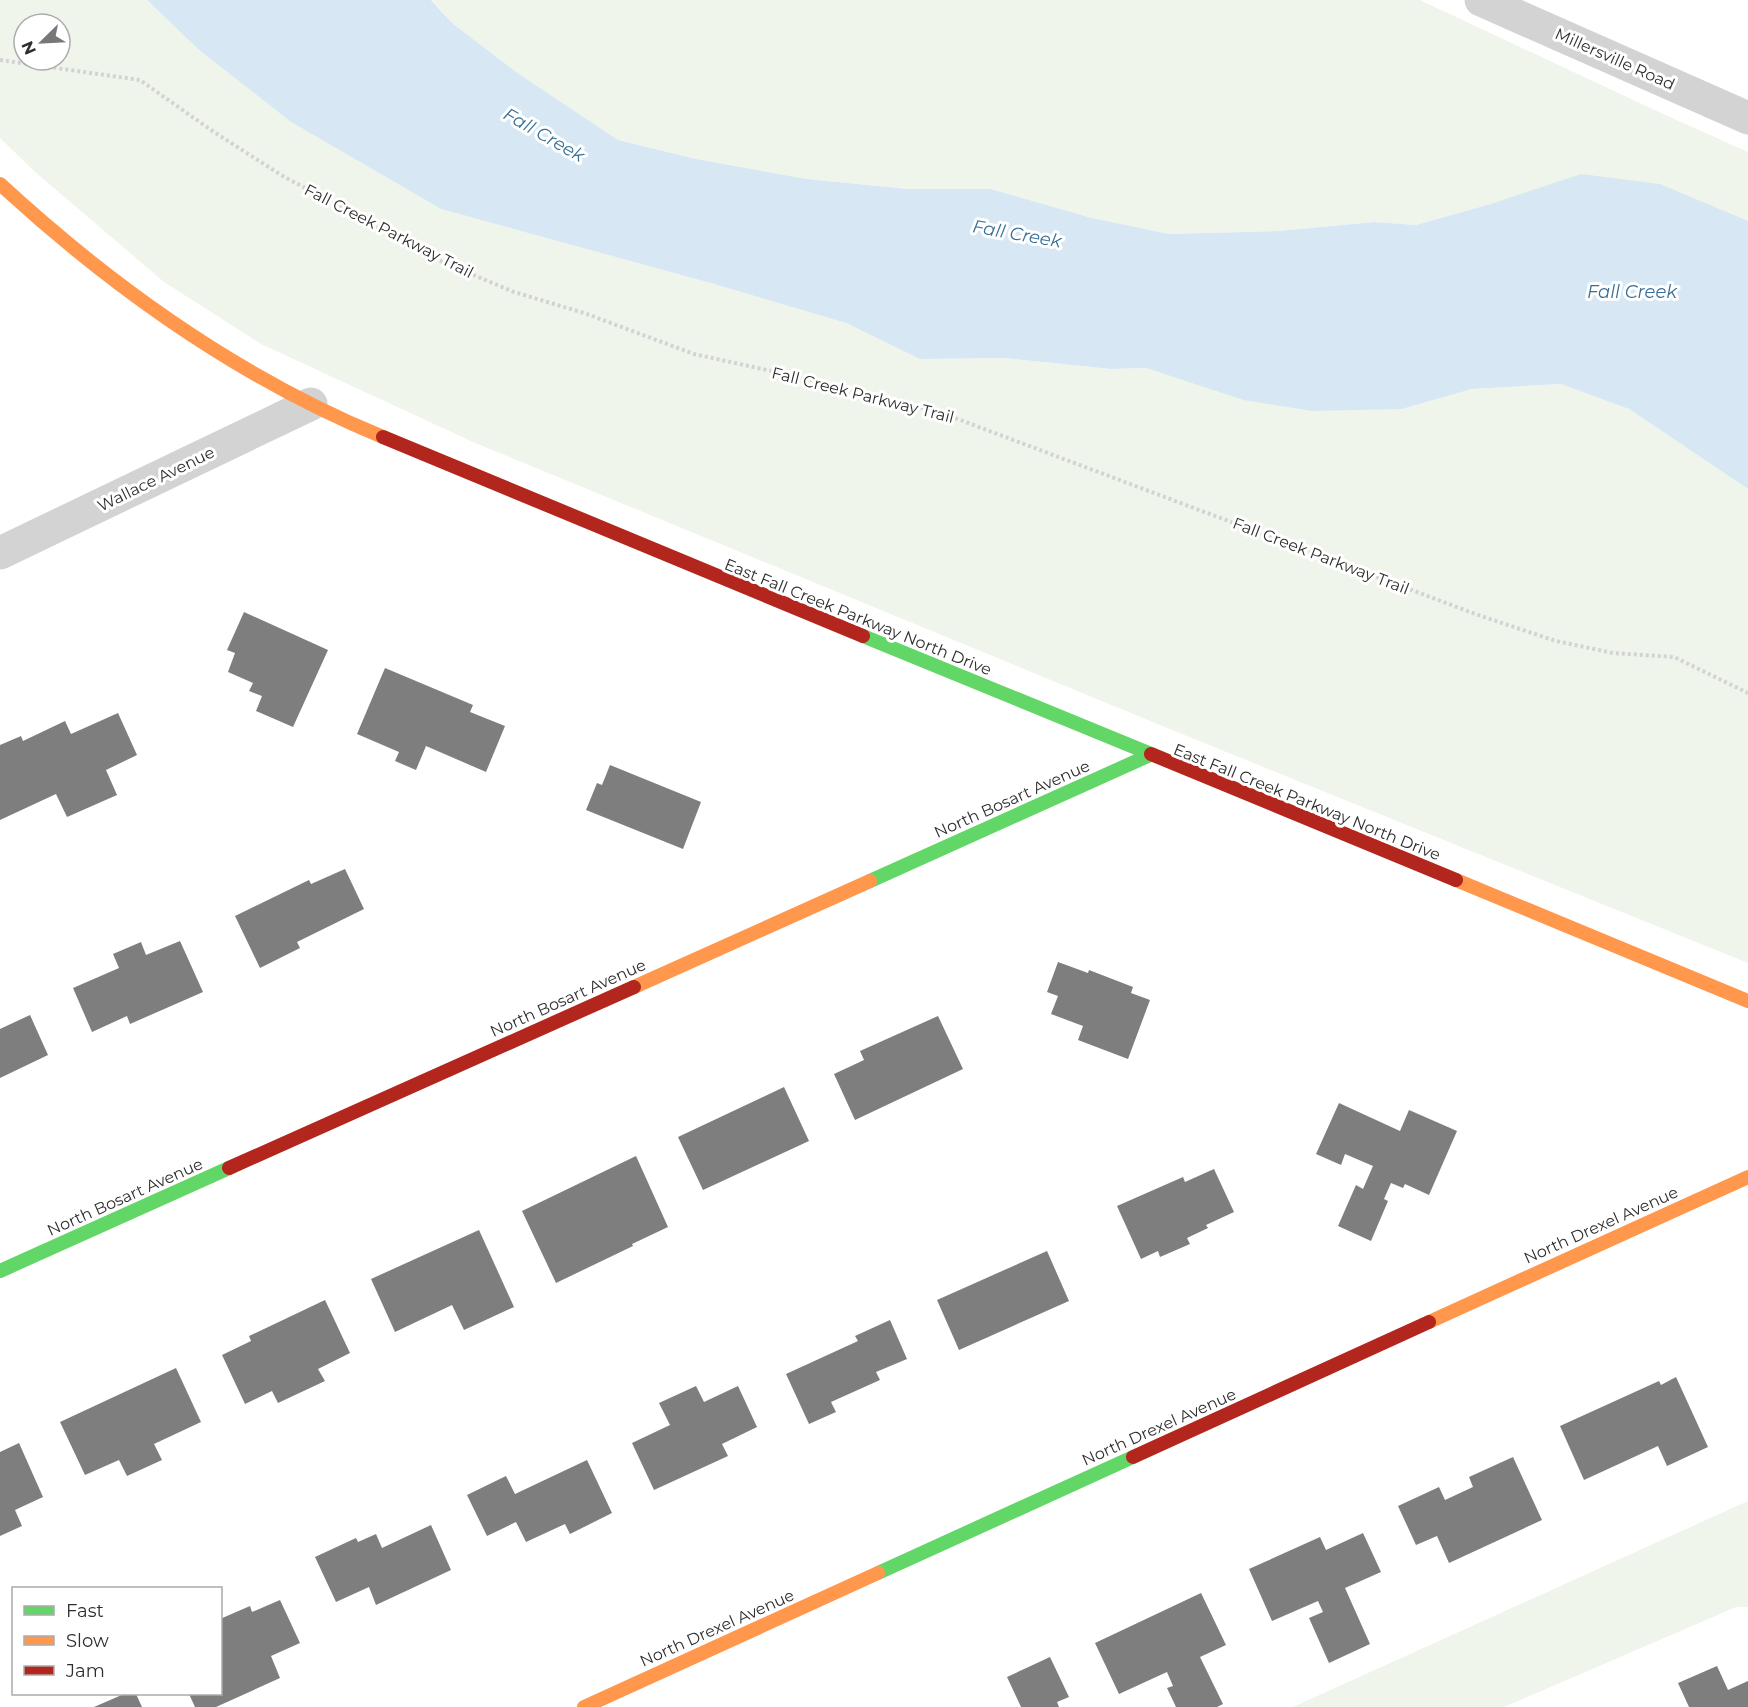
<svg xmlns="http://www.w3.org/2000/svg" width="1748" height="1707" viewBox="0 0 1748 1707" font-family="Montserrat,sans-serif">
<rect width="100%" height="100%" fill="#fff"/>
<path fill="#f0f5eb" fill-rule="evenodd" d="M0 0H147L199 50 291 122 441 209 714 284 846 323 920 359 1004 358 1111 369 1146 368 1243 400 1402 409 1472 389 1561 384 1629 409 1748 489V963L1172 730 473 442 261 344 164 282 34 171 0 138ZM24 24H60V60H24Z
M432 0H1420L1661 113 1748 152V221L1494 203 1416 225 1374 222 1279 231 1169 234 1092 218 991 189H908L807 179 696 159 618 140 519 74 452 23Z
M1748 1501V1607H1736L1504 1707H1293Z"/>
<path fill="#d7e7f3" d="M147 0H431L452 23 519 74 618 140 696 159 807 179 908 189H991L1092 218 1169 234 1279 231 1374 222 1416 225 1494 203 1581 174 1660 184 1748 221V489L1629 409 1561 384 1472 389 1402 409 1312 411 1243 400 1146 368 1111 369 1004 358 920 359 846 323 714 284 441 209 291 122 199 50Z"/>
<path fill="#7e7e7e" d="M244 612 328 650 293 727 256 711 262 696 249 691 253 683 228 672 235 653 227 650Z
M385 668 473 705 470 712 505 726 486 772 426 746 416 770 395 761 399 752 357 734Z
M118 713 137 755 106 770 117 795 67 817 56 794 0 820V745L21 736 23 741 65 721 71 734Z
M610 765 701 802 683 849 586 810 597 783 602 785Z
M345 869 364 909 297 942 300 948 260 968 235 916 309 880 311 884Z
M180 941 203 992 130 1024 127 1016 92 1032 73 988 119 968 113 954 141 942 146 955Z
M1058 962 1088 973 1089 970 1133 987 1131 993 1150 1000 1128 1059 1078 1040 1083 1026 1051 1014 1058 996 1047 992Z
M30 1015 48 1055 0 1078V1029Z
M938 1016 963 1069 855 1120 834 1074 864 1060 860 1051Z
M784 1087 809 1141 703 1190 678 1137Z
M1339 1103 1400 1131 1409 1110 1457 1131 1429 1195 1405 1184 1403 1188 1391 1183 1384 1199 1388 1201 1371 1241 1338 1226 1356 1185 1363 1189 1373 1166 1345 1154 1341 1165 1316 1154Z
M636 1156 668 1227 632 1244 633 1246 556 1283 522 1211Z
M1214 1169 1234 1212 1206 1225 1208 1228 1187 1238 1190 1244 1160 1257 1158 1251 1141 1259 1117 1206 1183 1177 1185 1182Z
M479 1230 514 1307 464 1330 452 1305 395 1332 371 1279Z
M1047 1251 1069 1301 959 1350 937 1300Z
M325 1300 350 1353 318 1369 325 1381 278 1403 272 1391 245 1404 222 1355 251 1341 249 1336Z
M890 1320 907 1359 876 1372 880 1380 831 1402 836 1412 809 1424 786 1374 858 1341 855 1336Z
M176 1368 201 1422 154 1444 162 1460 127 1476 119 1460 85 1475 60 1422Z
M1676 1377 1708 1447 1667 1466 1658 1446 1584 1480 1560 1426 1659 1381 1661 1385Z
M696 1386 704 1402 738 1386 757 1427 722 1444 728 1456 654 1490 632 1443 670 1425 659 1403Z
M19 1443 43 1497 15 1510 22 1526 0 1536V1452Z
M1513 1457 1542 1520 1449 1563 1437 1536 1416 1545 1398 1506 1439 1487 1445 1500 1473 1487 1469 1477Z
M587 1460 612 1513 570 1534 565 1524 526 1542 516 1522 487 1536 467 1495 506 1476 515 1494Z
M431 1525 451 1570 376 1605 369 1587 336 1602 315 1557 356 1538 358 1542 376 1534 382 1548Z
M1363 1533 1381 1572 1345 1588 1370 1644 1329 1663 1309 1618 1323 1612 1318 1601 1272 1621 1249 1569 1320 1537 1326 1550Z
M1201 1593 1226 1645 1200 1657 1223 1704 1217 1707H1176L1167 1688 1173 1686 1167 1672 1119 1694 1095 1643Z
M280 1600 300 1643 271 1656 280 1678 216 1707H195L189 1694H220V1619L250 1606 252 1612Z
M1050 1657 1069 1697 1057 1702 1059 1707H1021L1007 1677Z
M1717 1666 1728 1690 1748 1681V1707H1689L1678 1683Z
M124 1694H136L142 1707H94Z"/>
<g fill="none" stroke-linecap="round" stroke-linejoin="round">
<path stroke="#d3d3d3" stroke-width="4" stroke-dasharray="3 3" stroke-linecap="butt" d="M0 60 140 80 211 130 281 175 438 260 514 292 584 313 694 354 826 383 939 412 1478 615 1556 641 1613 653 1674 657 1748 693"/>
<path stroke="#d3d3d3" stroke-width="33" d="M1481 0 1748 118
M0 553 311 404"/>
<path stroke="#63d668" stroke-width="14" d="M863 636 1151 754
M870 881 1150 755
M0 1271 229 1168
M878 1573 1133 1457"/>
<path stroke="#ff974d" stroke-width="14" d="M0 184C114 289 239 378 383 437
M1456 880 1748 1001
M634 987 870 881
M1429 1322 1748 1177
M584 1707 878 1573"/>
<path stroke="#b3261e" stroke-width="14" d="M383 437 863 636
M1151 754 1456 880
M229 1168 634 987
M1133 1457 1429 1322"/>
</g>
<g text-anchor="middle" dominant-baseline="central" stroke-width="6" stroke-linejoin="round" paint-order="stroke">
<g font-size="16" fill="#2e2e2e" stroke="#fff">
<text transform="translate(1615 59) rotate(24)">Millersville Road</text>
<text transform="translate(389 231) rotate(27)">Fall Creek Parkway Trail</text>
<text transform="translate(863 395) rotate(14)">Fall Creek Parkway Trail</text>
<text transform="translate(156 479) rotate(-26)">Wallace Avenue</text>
<text transform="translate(1321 556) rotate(21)">Fall Creek Parkway Trail</text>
<text transform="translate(858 617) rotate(22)">East Fall Creek Parkway North Drive</text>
<text transform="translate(1012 799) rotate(-24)">North Bosart Avenue</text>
<text transform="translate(1307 802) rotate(22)">East Fall Creek Parkway North Drive</text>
<text transform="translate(568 998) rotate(-24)">North Bosart Avenue</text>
<text transform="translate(125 1197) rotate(-24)">North Bosart Avenue</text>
<text transform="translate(1601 1225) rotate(-24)">North Drexel Avenue</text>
<text transform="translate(1159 1427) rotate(-24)">North Drexel Avenue</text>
<text transform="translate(717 1628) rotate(-24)">North Drexel Avenue</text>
</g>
<g font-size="18" font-style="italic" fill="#376f95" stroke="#fff">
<text transform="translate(544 135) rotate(30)">Fall Creek</text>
<text transform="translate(1017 234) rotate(10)">Fall Creek</text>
<text x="1632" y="292">Fall Creek</text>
</g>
</g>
<rect x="12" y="1587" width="210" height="108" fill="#ffffff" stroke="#ababab" stroke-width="1.5"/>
<rect x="24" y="1606" width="30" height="9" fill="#63d668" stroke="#ababab" stroke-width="1.5"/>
<text x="66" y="1617" font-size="18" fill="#2e2e2e">Fast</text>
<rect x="24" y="1636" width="30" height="9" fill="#ff974d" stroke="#ababab" stroke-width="1.5"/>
<text x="66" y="1647" font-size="18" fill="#2e2e2e">Slow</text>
<rect x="24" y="1666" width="30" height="9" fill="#b3261e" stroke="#ababab" stroke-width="1.5"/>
<text x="66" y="1677" font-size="18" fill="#2e2e2e">Jam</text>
<g transform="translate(42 42) rotate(246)"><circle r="28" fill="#ffffff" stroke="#ababab" stroke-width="1.5"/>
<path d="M0-4.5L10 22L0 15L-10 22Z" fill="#777777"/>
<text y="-9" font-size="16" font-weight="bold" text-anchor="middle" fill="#2e2e2e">N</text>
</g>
</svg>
